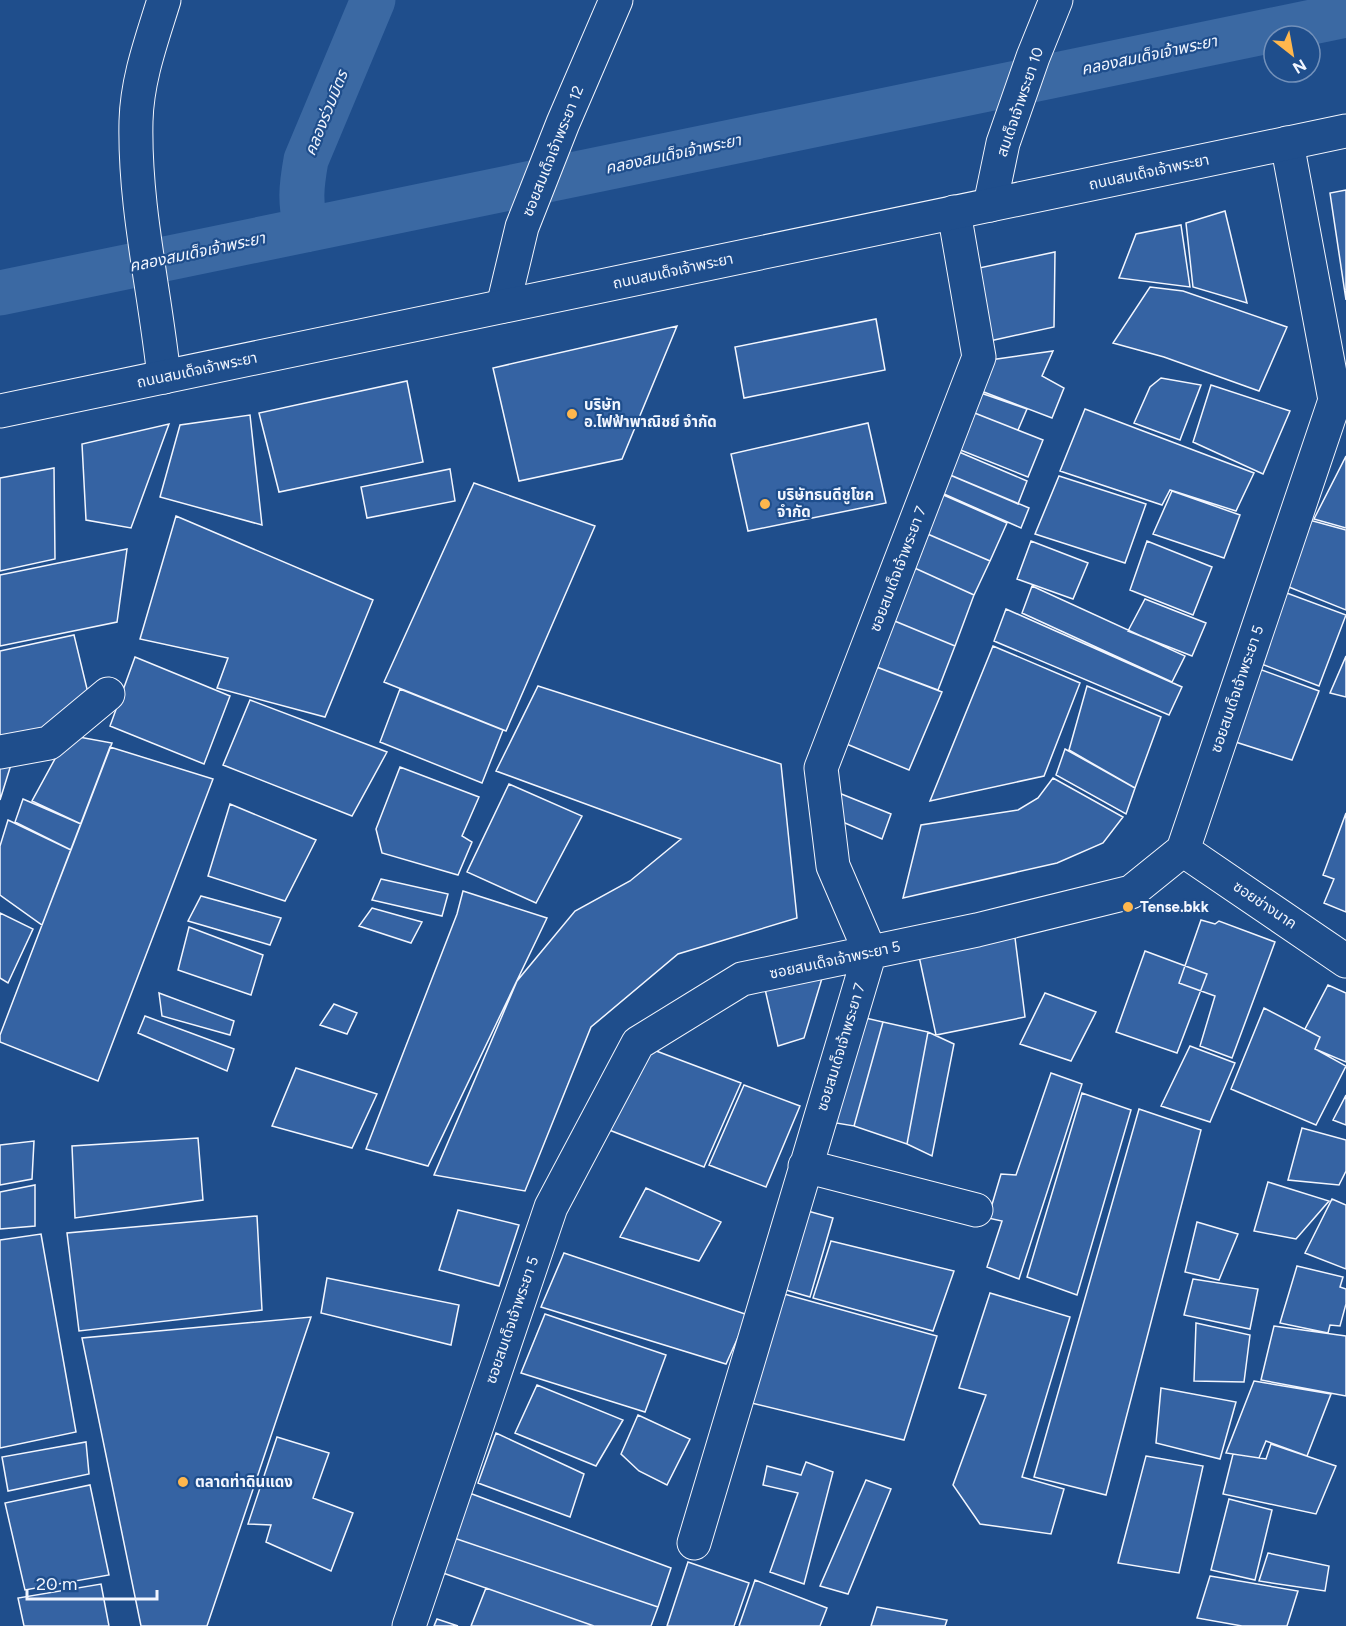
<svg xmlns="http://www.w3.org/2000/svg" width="1346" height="1626" viewBox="0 0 1346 1626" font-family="Figtree,'Noto Sans Thai',sans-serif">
<rect width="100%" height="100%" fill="#1f4e8c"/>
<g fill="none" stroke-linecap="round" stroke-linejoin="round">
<path stroke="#3b69a3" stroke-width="45" d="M306 230C300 201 301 188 306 160L373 0
M0 293 1346 15"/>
</g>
<path fill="#3563a3" stroke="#f2f6ff" stroke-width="1.5" d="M1346 190V300L1330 193Z
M1225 211 1247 303 1193 287 1186 223Z
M1181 225 1190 287 1119 278 1136 234Z
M1055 252 1054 327 985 342 979 268Z
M1150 287 1183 291 1287 327 1259 391 1164 357 1113 343Z
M876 319 885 370 744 398 735 347Z
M677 326 622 459 519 481 493 368Z
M1053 351 1042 376 1064 388 1052 418 976 389 990 360Z
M1161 378 1201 385 1180 440 1134 423 1150 387Z
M407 381 423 462 279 492 259 413Z
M1211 385 1290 411 1263 474 1193 442Z
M975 391 1027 409 1018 430 967 410Z
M1085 409 1254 473 1236 511 1170 490 1162 505 1060 471Z
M967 410 1043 440 1028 477 953 447Z
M250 415 262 525 160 497 180 425Z
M868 423 886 503 748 531 731 454Z
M169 424 131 528 86 520 82 444Z
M952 449 1027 481 1018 504 943 472Z
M1346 456V528L1314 519Z
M54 468 55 559 0 571V478Z
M450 469 455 501 367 518 361 487Z
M943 472 1029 508 1021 528 935 490Z
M1059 476 1146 504 1125 563 1035 534Z
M474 483 595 526 506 731 384 682Z
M1172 491 1240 515 1224 558 1153 534Z
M939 493 1007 523 990 561 923 532Z
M176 516 373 600 325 717 217 688 228 658 140 639Z
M1302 518 1346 530V610L1279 583Z
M923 532 990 561 974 595 908 565Z
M1031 541 1088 563 1073 599 1017 579Z
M1147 541 1212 567 1193 615 1130 590Z
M127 549 117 622 0 646V575Z
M908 565 974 595 955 646 885 617Z
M1032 586 1185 656 1172 682 1022 613Z
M1276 589 1346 615 1319 686 1251 660Z
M1145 599 1206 623 1192 656 1128 631Z
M1006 609 1182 687 1169 715 994 641Z
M885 617 955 646 938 690 866 663Z
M74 635 88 693 48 736 0 745V651Z
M993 646 1080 683 1044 776 930 801Z
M1346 656V697L1330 693Z
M135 657 230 696 204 764 110 726Z
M866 663 942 692 909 770 837 740Z
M1251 666 1319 691 1292 760 1226 739Z
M538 686 781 764 797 918 678 954 591 1027 525 1191 434 1175 517 981 575 911 630 881 681 839 496 771Z
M1087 686 1161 717 1135 788 1069 750Z
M400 689 503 730 482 783 380 742Z
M250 700 387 752 352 816 223 765Z
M68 735 112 743 81 824 32 801Z
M110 747 213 779 98 1081 0 1042V1035Z
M1065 749 1135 788 1126 814 1056 775Z
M14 755 0 800V758Z
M400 767 479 797 462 836 472 842 458 875 382 853 376 829Z
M1053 778 1123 817 1103 843 1057 863 903 898 921 825 1018 810 1038 798Z
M509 784 582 816 536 903 467 872Z
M829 789 891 814 882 839 831 817Z
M23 799 81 824 71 850 15 822Z
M230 804 316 840 285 901 208 876Z
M1346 813V912L1324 903 1334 879 1323 875Z
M8 820 71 850 42 925 0 895V846Z
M381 879 448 894 442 916 372 900Z
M463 891 547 918 428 1166 366 1149 457 914Z
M201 896 281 918 270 945 188 921Z
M372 908 422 922 411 943 359 926Z
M0 913 33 929 8 983 0 978Z
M1201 920 1215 924 1219 921 1275 942 1232 1058 1200 1046 1215 996 1179 983Z
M189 927 263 955 251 995 178 970Z
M1014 930 1025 1017 936 1035 917 947Z
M1145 951 1207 974 1177 1053 1116 1032Z
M823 975 804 1038 778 1046 765 989Z
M1328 985 1346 993V1062L1315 1049 1320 1037 1305 1029Z
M159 993 234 1021 230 1035 162 1016Z
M1045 993 1096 1012 1071 1061 1020 1044Z
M334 1004 357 1013 347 1034 320 1025Z
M1264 1008 1320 1037 1315 1049 1346 1066 1316 1125 1231 1089Z
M145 1016 234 1049 227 1071 138 1033Z
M857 1016 883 1022 854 1126 824 1121Z
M883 1022 928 1032 907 1144 854 1126Z
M928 1032 954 1044 932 1156 907 1144Z
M643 1046 741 1083 704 1167 599 1126Z
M1190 1046 1235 1063 1210 1122 1161 1106Z
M296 1068 377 1094 352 1148 272 1126Z
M1051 1073 1082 1084 1019 1279 987 1267 1002 1221 988 1218 1001 1174 1016 1175Z
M744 1085 800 1106 766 1187 709 1165Z
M1082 1093 1131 1110 1077 1295 1027 1277Z
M1346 1095V1125L1333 1120Z
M1139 1109 1201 1130 1106 1495 1034 1477Z
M1302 1128 1346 1140V1171L1339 1185 1288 1180Z
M198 1138 203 1200 75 1218 72 1146Z
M34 1141 32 1179 0 1185V1145Z
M1268 1182 1329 1201 1296 1239 1254 1231Z
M35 1185V1226L0 1229V1192Z
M646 1188 721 1222 699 1261 620 1237Z
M1332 1199 1346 1205V1269L1305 1253Z
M797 1208 833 1218 810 1297 772 1286Z
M458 1210 519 1225 499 1286 439 1270Z
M257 1216 262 1310 79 1331 67 1233Z
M1197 1222 1238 1234 1219 1280 1185 1272Z
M41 1234 76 1432 0 1448V1240Z
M831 1241 954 1271 933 1331 813 1298Z
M564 1253 748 1315 726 1364 541 1307Z
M1297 1266 1343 1277 1340 1287 1346 1289V1304L1340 1326 1330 1325 1328 1333 1280 1323Z
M327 1278 459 1305 451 1345 321 1313Z
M1193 1279 1258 1289 1250 1329 1184 1315Z
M777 1292 937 1336 904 1440 743 1401Z
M990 1293 1070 1317 1022 1477 1064 1489 1051 1534 980 1524 953 1485 986 1395 959 1388Z
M545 1314 666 1355 645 1412 521 1373Z
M311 1317 207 1626H141L82 1338Z
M1196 1323 1250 1335 1244 1382 1194 1381Z
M1274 1326 1346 1336V1396L1261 1380Z
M1254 1381 1331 1394 1307 1456 1266 1441 1259 1458 1226 1453Z
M537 1385 623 1420 596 1466 515 1433Z
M1161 1388 1236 1402 1220 1459 1156 1443Z
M638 1415 690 1439 667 1485 639 1471 621 1454Z
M496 1433 584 1474 570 1517 478 1483Z
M277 1437 329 1453 313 1498 353 1513 331 1571 266 1542 271 1525 248 1524Z
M86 1442 89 1474 8 1491 2 1457Z
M1271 1444 1336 1466 1316 1514 1223 1494 1233 1454 1266 1459Z
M1146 1456 1203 1466 1179 1573 1118 1563Z
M806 1462 833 1472 804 1584 770 1572 798 1493 763 1485 767 1466 801 1475Z
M866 1480 891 1489 848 1594 820 1586Z
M90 1485 109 1575 25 1590 5 1503Z
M464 1491 671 1568 658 1607 454 1538Z
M1229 1499 1272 1510 1255 1580 1211 1570Z
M454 1538 658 1607 651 1626H594L443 1573Z
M1268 1553 1329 1566 1325 1591 1259 1581Z
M688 1562 749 1583 734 1626H667Z
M1210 1576 1298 1591 1287 1626H1242L1197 1618Z
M755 1580 827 1608 820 1626H739Z
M101 1584 109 1626H24L18 1598Z
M486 1588 594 1626H471Z
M877 1607 947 1620 945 1626H871Z
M437 1619 458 1626H434Z"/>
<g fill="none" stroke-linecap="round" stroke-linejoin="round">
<defs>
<path id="minor" d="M990 205 1003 143 1033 57 1056 0
M503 306 522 227 563 123 616 0
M164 377C155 291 134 207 136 121 137 79 152 39 164 0
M0 752 49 743 108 694
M1183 850 1346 961
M805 1166 976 1210
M694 1543 870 952 833 866 821 768 979 357 954 212
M409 1626 551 1207 638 1043 742 979 977 930 1131 892 1183 850 1335 400 1287 143"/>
<path id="secondary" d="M0 411 1346 131"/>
</defs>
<use href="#minor" stroke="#f2f6ff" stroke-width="35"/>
<use href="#secondary" stroke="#f2f6ff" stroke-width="35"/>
<use href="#minor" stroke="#1f4e8c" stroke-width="33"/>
<use href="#secondary" stroke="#1f4e8c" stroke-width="33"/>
</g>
<g fill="#ffb74d" stroke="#1f4e8c" stroke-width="2">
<circle cx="572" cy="414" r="6"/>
<circle cx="765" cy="504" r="6"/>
<circle cx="1128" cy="907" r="6"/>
<circle cx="183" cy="1482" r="6"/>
</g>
<g text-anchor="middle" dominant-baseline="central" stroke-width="4.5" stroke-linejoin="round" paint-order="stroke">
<g font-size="15" fill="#f2f6ff" stroke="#1f4e8c">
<text transform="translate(1020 102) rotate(-71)">สมเด็จเจ้าพระยา 10</text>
<text transform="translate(553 151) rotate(-68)">ซอยสมเด็จเจ้าพระยา 12</text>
<text transform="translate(1149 172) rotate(-12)">ถนนสมเด็จเจ้าพระยา</text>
<text transform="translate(673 271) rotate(-12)">ถนนสมเด็จเจ้าพระยา</text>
<text transform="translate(197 370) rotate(-12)">ถนนสมเด็จเจ้าพระยา</text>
<text transform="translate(898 569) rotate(-69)">ซอยสมเด็จเจ้าพระยา 7</text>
<text transform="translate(1237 689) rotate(-71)">ซอยสมเด็จเจ้าพระยา 5</text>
<text transform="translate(1265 905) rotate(34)">ซอยช่างนาค</text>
<text transform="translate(835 960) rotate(-12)">ซอยสมเด็จเจ้าพระยา 5</text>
<text transform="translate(841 1047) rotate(-73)">ซอยสมเด็จเจ้าพระยา 7</text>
<text transform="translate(512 1320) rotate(-71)">ซอยสมเด็จเจ้าพระยา 5</text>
</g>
<g font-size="15" font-weight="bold" fill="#f2f6ff" stroke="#1f4e8c" text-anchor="start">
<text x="584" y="405">บริษัท<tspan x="584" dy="17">อ.ไฟฟ้าพาณิชย์ จำกัด</tspan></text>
<text x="777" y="495">บริษัทธนดีชูโชค<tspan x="777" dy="17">จำกัด</tspan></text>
<text x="1140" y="907">Tense.bkk</text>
<text x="195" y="1482">ตลาดท่าดินแดง</text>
</g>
<g font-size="16" font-style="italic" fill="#f2f6ff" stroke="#1f4e8c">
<text transform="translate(1149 55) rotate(-12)">คลองสมเด็จเจ้าพระยา</text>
<text transform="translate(326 113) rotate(-68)">คลองร่วมมิตร</text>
<text transform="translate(673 154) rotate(-12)">คลองสมเด็จเจ้าพระยา</text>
<text transform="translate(197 252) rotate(-12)">คลองสมเด็จเจ้าพระยา</text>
</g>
</g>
<g transform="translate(1292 54) rotate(149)"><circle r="28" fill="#1f4e8c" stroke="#7391ba" stroke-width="1.5"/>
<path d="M0-4.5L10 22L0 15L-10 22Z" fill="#ffb74d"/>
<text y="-9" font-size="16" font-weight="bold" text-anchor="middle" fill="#f2f6ff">N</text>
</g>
<path d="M27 1590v9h130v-9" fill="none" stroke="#f2f6ff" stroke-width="3"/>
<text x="36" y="1590" font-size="18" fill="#f2f6ff" stroke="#1f4e8c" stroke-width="4.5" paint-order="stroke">20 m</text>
</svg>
